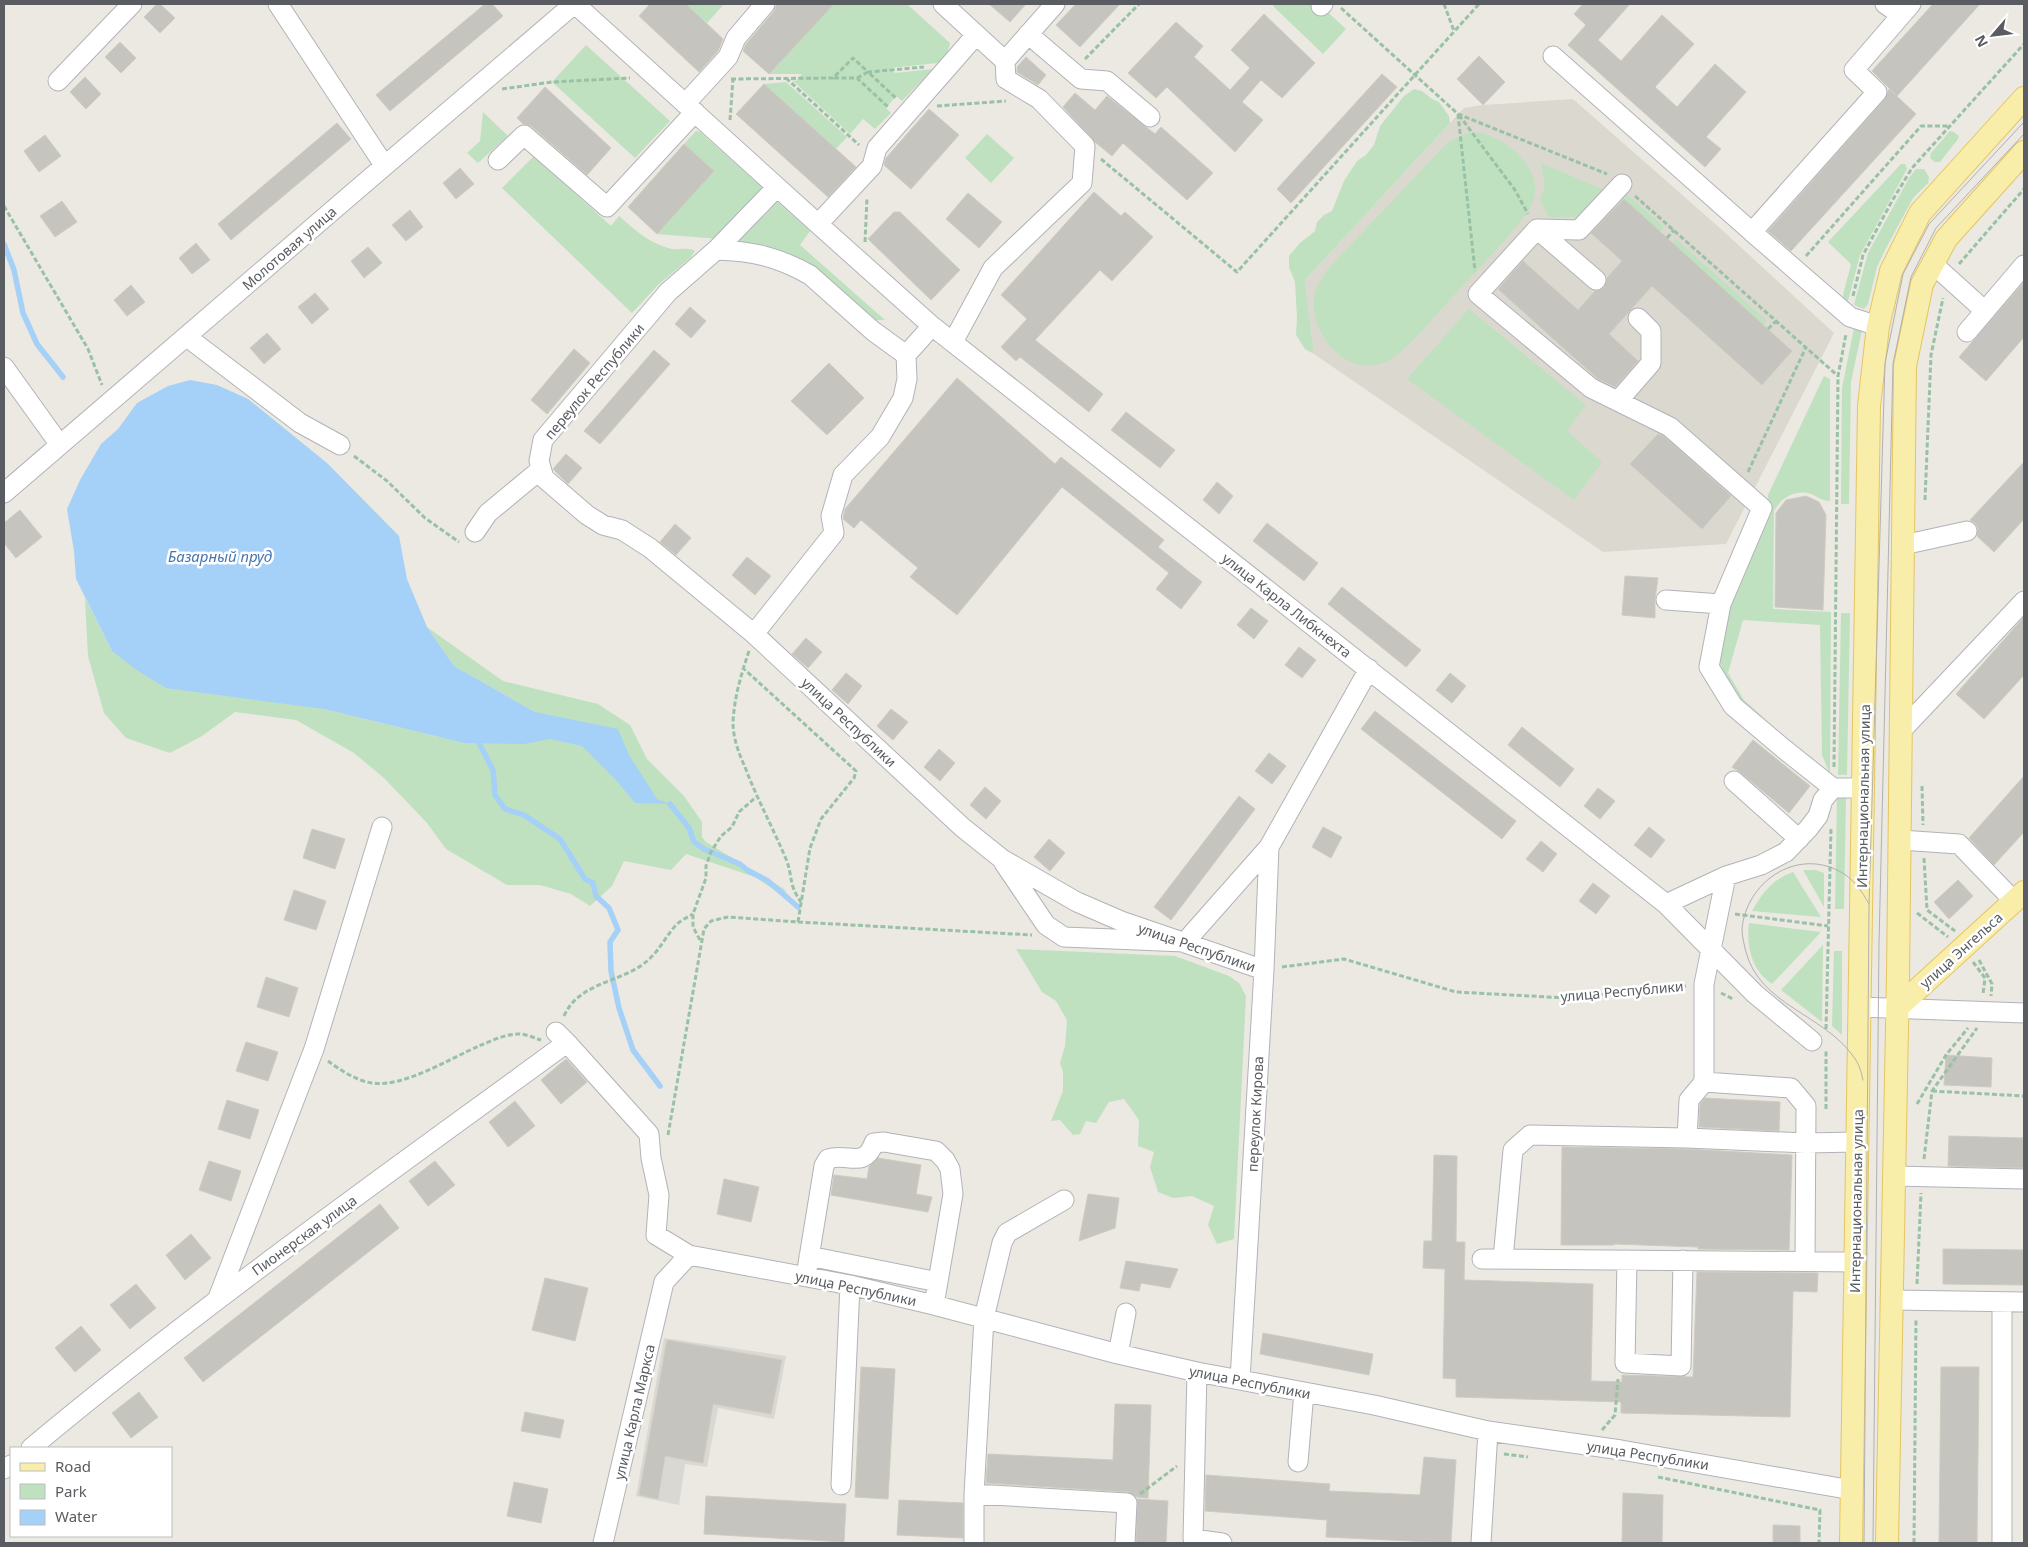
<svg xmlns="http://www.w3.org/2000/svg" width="2028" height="1547" viewBox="0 0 2028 1547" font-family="'Noto Sans',sans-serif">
<rect width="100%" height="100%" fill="#ebe9e1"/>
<path fill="#dad8d3" d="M664 1338 786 1356 774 1419 718 1408 707 1467 685 1464 679 1505 636 1496Z"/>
<path fill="#dbd8cf" d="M1573 99 1721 229 1834 333 1726 544 1603 552 1314 354 1305 280 1464 108 1483 105Z"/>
<path fill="#bfe1c0" d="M686 4H724L707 23Z
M826 4H907L950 43 946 59 937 63 890 68 895 73 933 69 902 101 896 96 886 108 891 113 875 129 863 119 850 134 792 80 796 81 802 74H769L830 8Z
M1275 4H1319L1346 29 1323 54 1273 6Z
M586 45 670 121 635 158 552 82Z
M786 82 847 137 836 149 764 84Z
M1414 89 1422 91 1432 99 1439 102 1449 116 1450 123 1305 280 1314 354 1305 349 1296 335 1297 318 1295 282 1289 267V256L1300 243 1315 231 1317 222 1324 215 1332 211 1344 181 1357 161 1366 155 1374 145 1380 126 1404 96Z
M483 112 508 136 478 163 467 153 480 141Z
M696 131 700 132 765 190 719 239 657 234 714 171 684 144Z
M1950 131 1954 132 1959 136 1958 139 1940 162H1935L1930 158 1931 153Z
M1479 132C1503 138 1532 159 1535 186 1536 195 1532 204 1528 212 1502 245 1473 275 1444 306 1430 322 1402 356 1383 363 1345 376 1311 335 1314 300 1314 288 1322 279 1328 269L1447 143 1465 134Z
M987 134 1014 158 991 183 965 158Z
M534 156 611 226 619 216C636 231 650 244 672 249 680 250 687 247 695 251L690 258 658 285 632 313 502 188Z
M1541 163 1606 191 1579 217H1549L1540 200 1545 185Z
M1901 164H1905L1907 169 1860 255 1848 301H1846L1843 299C1843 291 1849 274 1851 264L1828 242Z
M1916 169H1924L1929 177 1928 183 1913 198 1885 250 1877 267 1868 304 1864 309 1854 305 1855 301 1868 253 1909 178Z
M1625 193 1664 227 1660 232 1620 196Z
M773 198 810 231 800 245 885 320H869L808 266 731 242Z
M1676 239 1767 321 1763 325 1672 243Z
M1469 309 1586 405 1567 431 1602 462 1574 500 1407 379Z
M1854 328 1862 330 1851 382 1849 504H1841L1842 388Z
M1824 376 1830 379V501C1821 501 1819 497 1811 494 1795 489 1781 498 1774 511L1773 609 1831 612 1830 774 1822 755 1820 625 1743 620 1728 673 1744 700 1801 752 1742 702 1724 674 1718 657 1728 606 1767 506 1768 495Z
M85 598 112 651 324 709 464 743 535 712 454 666 427 627 503 681 598 704 630 725 647 759 684 796 702 822V837L706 842 784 889 792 902 755 877 686 854 671 870 624 861 612 886 590 906 571 894 540 885H507L446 849 427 823 384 778 354 753 296 720 235 712 202 736 170 753 126 738 104 713 88 656Z
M1841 613H1850L1847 775H1838Z
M1837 796 1846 797 1844 909H1835Z
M1803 870H1816L1824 873V907Z
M1793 872 1821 917 1752 911C1763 892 1772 880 1793 872Z
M1749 923 1821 932 1772 984C1752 970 1746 947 1749 923Z
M1823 945 1822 1022 1781 990Z
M1016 949 1175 956 1229 976 1239 983 1246 996 1234 1239 1217 1244 1208 1225 1214 1206 1192 1196 1173 1198 1158 1192 1150 1167 1154 1152 1138 1146 1139 1120 1124 1099 1109 1102 1096 1123 1086 1121 1080 1134 1073 1135 1060 1120 1051 1121 1063 1091V1072L1060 1063 1065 1046 1067 1020 1056 1001 1042 992Z
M1834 951H1842V1035L1832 1026Z"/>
<path fill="#a5d0f7" d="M190 380 217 385 248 399 327 463 399 536 407 579 427 627 454 666 535 712 618 729 629 755 657 799 670 804 635 803 616 780 582 746 550 739 524 744 464 743 324 709 166 688 135 669 112 651 76 579 74 551 67 509 80 480 101 444 118 429 137 403 168 386Z"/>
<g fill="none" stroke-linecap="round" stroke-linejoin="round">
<path stroke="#a5d0f7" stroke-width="5.5" d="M4 244 14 270 23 313 37 344 63 377
M479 743 493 770 495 795 505 809 524 815 560 839 585 879 593 883 596 896 609 908 618 930 610 942 611 971 619 1008 633 1050 660 1086
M670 804 689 828 694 842 704 849 740 864 747 870 768 881 798 907"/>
</g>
<path fill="#c6c4be" stroke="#cfcbc0" d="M157 4H160L175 18 160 33 144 17Z
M485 4H492L503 16 390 111 376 95Z
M650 4H686L723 39 718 51 699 72 639 16Z
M777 4H834L769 74 743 51 746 44 774 11Z
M989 4H1026L1010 22Z
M1076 4H1120L1080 47 1056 25Z
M1583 4H1630L1598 40 1621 61 1662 15 1694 44 1655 87 1677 107 1715 64 1746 92 1706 137 1721 149 1705 167 1568 45 1586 25 1574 14Z
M1933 4H1980L1897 96 1872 71Z
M1264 14 1315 63 1282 98 1261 80 1242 102 1263 120 1235 152 1167 87 1156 98 1128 73 1176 22 1203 46 1194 57 1230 90 1250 68 1231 50Z
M120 42 136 58 121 73 105 57Z
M1479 56 1505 82 1483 105 1457 79Z
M1026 57 1046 75 1038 85 1017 72V67Z
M1382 74 1397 87 1291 203 1277 189Z
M85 77 101 94 86 109 70 92Z
M764 84 856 167 828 197 736 114Z
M545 87 611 148 587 175 531 126 523 124 517 118Z
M1889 89 1916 114 1791 251 1768 231 1885 99Z
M1075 93 1095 110 1107 96 1155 134 1161 127 1213 173 1187 200 1123 143 1112 156 1095 142 1063 107Z
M929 109 959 135 911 189 884 165 886 158Z
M337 123 351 139 231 240 218 224Z
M45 135 61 156 39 172 24 151Z
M684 144 714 171 657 234 628 207Z
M460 168 474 184 456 199 443 183Z
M1094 192 1121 216 1125 212 1153 237 1112 281 1100 270 1035 340 1103 394 1089 412 1020 357 1016 361 1001 347 1027 319 1001 295Z
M968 193 1002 222 979 248 946 219Z
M1624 199 1792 351 1762 385 1652 286 1609 334 1638 361 1615 387 1598 379 1498 289 1523 261 1578 310 1595 291 1604 288 1607 278 1622 261 1591 233Z
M62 201 77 222 55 237 40 216Z
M410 210 423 227 406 241 392 225Z
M894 212H900L960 270 931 300 868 239Z
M196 243 210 260 192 274 179 258Z
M368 247 382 263 364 278 351 261Z
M2024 282V337L1986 381 1959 357Z
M131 285 145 302 127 316 114 300Z
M315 293 329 309 312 324 298 307Z
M690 307 706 321 691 338 675 324Z
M267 333 281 349 264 364 250 348Z
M574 349 590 363 547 414 531 400Z
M654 350 670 364 600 444 584 431Z
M829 363 864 398 827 435 791 401Z
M957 378 1055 464 1061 457 1164 540 1158 547 1202 582 1181 609 1156 589 1169 573 1062 487 957 615 910 577 918 568 861 520 854 528 843 519 845 509Z
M1126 412 1175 450 1160 468 1111 430Z
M1658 434 1664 436 1731 496 1702 529 1630 464Z
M566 454 582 468 568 484 553 469Z
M2024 462V519L1994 552 1977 536 1978 528 1975 523 1970 520Z
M1217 482 1233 496 1219 514 1203 500Z
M1806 496 1819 502 1826 515 1823 610 1775 607 1776 513 1786 500Z
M20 510 42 537 16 558 4 543V523Z
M1267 523 1318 563 1304 581 1253 541Z
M675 524 691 538 676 555 660 542Z
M747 557 771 576 755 595 732 575Z
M1625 576 1658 578 1655 599V618L1622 615Z
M1342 587 1421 650 1406 667 1328 604Z
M1251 608 1268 621 1254 639 1237 625Z
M2024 617V675L1984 719 1956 694Z
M806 638 822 652 808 668 792 654Z
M1299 647 1316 660 1302 678 1285 665Z
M846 673 862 686 848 704 832 690Z
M1450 673 1466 686 1452 703 1436 690Z
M891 709 908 722 893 740 877 726Z
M1375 711 1516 821 1502 839 1361 729Z
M1522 727 1574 769 1560 787 1508 745Z
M1753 740 1810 786 1789 813 1741 773 1732 767Z
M939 749 955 763 940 781 924 767Z
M1269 753 1286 766 1272 784 1255 771Z
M2024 776V832L1994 865 1969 838Z
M985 787 1001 801 986 819 970 805Z
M1598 788 1615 801 1600 819 1584 806Z
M1239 796 1255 809 1171 920 1154 907Z
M1323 827 1342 837 1331 858 1312 847Z
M1649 827 1665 840 1651 858 1634 845Z
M312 829 345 839 335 869 303 858Z
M1049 839 1065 853 1050 871 1034 857Z
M1541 841 1557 854 1543 872 1526 859Z
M1958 880 1973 896 1949 919 1934 902Z
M1593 883 1610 896 1596 914 1579 901Z
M294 890 326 901 316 930 284 920Z
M266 977 298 988 289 1017 257 1007Z
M246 1042 278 1052 268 1081 236 1071Z
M1946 1055 1992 1058 1991 1087 1944 1085Z
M566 1059 587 1082 561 1104 541 1080Z
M1705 1098 1780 1102 1779 1131 1699 1127 1700 1104Z
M227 1100 259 1110 250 1139 218 1129Z
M515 1101 535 1126 508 1147 489 1122Z
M1949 1136 2024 1138V1168L1948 1166Z
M1562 1147 1687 1149 1792 1155 1789 1250 1698 1249V1247L1614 1244V1245H1561Z
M1434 1155 1457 1156 1456 1242H1465L1464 1280 1593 1284 1591 1381 1622 1382V1375L1693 1377 1697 1272 1818 1273 1817 1292 1793 1291 1790 1417 1621 1413V1402L1456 1397V1379L1443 1378 1445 1269 1423 1268 1424 1241H1432Z
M878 1158 921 1165 916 1194 932 1197 928 1212 831 1195 834 1175 867 1179 869 1167Z
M209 1161 241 1171 231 1201 199 1190Z
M435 1161 455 1185 428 1206 409 1181Z
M724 1179 759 1187 751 1222 717 1214Z
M1088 1194 1119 1198 1115 1228 1079 1241Z
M380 1204 399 1228 203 1382 184 1358Z
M191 1234 211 1258 185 1280 166 1255Z
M1943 1249 2024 1250V1285L1943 1284Z
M1126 1261 1178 1269 1170 1288 1141 1283 1139 1291 1120 1288Z
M545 1278 588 1288 575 1341 532 1330Z
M136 1284 156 1308 130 1329 110 1305Z
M81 1326 101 1350 75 1372 55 1348Z
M1263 1333 1373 1354 1369 1375 1260 1354Z
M667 1340 782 1360 771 1414 713 1404 703 1463 665 1456 658 1499 639 1495Z
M861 1367 895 1369 888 1499 855 1497Z
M1941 1367H1979L1977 1543H1939Z
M139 1392 158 1417 131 1438 112 1413Z
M1115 1404 1151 1405 1148 1498 1137 1497 1128 1492 986 1483 988 1454 1113 1460Z
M525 1412 564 1420 560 1438 521 1431Z
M1424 1457 1456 1460 1451 1543 1326 1537 1327 1520 1205 1511 1206 1475 1330 1484 1329 1491 1420 1495Z
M514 1482 548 1489 541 1523 507 1516Z
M1623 1493 1663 1495 1662 1543H1622Z
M706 1496 846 1504 844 1542 704 1534Z
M1137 1499 1168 1501 1166 1543H1136Z
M899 1500 963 1503V1538L897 1535Z
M1773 1525 1800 1526V1543H1773Z"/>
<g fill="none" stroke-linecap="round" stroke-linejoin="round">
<defs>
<path id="minor" d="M278 4 384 165
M575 4 818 224 932 326 1666 904 1755 994 1812 1041
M943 4 1005 61 1055 4
M1885 4 1901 15
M1321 6 1323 4
M1028 34 1081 79 1107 81 1150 117
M1553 56 1752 232
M58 81 132 4
M685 104 728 57 736 38 765 4
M498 160 524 135 607 207 695 112
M1622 184 1579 230 1537 229 1478 294 1591 388 1670 427 1762 508 1721 604 1709 667 1733 706 1784 749 1833 788
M818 224 872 166 877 148 976 35
M1537 229 1596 280
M716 250C753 251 778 257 810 275L873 331 906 355
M1933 264 1985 311
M932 326 906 355 907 379 903 398 880 437 843 475 831 516 834 533 754 634 962 827 1002 859 1077 902 1121 921 1264 970
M1878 326 1850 317 1752 232 1877 92 1854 70 1911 4
M1967 332 2024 265
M187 337 300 423 340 445
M953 342 993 268 1082 183 1085 146 1039 99 1006 79 1005 61
M4 367 60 445
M1618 401 1651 363V331L1638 318
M4 493C195 330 383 166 574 4
M475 532 488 513 540 470
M1903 545 1967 531
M1666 600 1721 604
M754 634 650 548 622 530 603 525 587 515 544 478 539 461 543 440 668 292 716 250 777 187
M1901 731 2024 601
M1734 781 1799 839
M1900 840 1959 844 2014 901
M1004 863 1046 925 1064 937 1185 942 1269 847
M1666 904 1726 876 1761 865 1786 852 1808 829 1818 816 1823 800 1833 788H1863
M1859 1007 2024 1013
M569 1045 649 1134 651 1158 659 1195 656 1235 689 1255
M1704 1082V984L1726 876
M1687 1138 1806 1143 1857 1142
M1894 1176 2024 1179
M809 1256 938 1282
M1482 1259 1856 1262
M1503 1259 1513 1150 1530 1135 1687 1138 1689 1100 1704 1082 1791 1088 1806 1106 1805 1261
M1627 1260 1625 1363 1681 1366 1683 1260
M806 1276 824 1166 828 1159C847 1152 864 1170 874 1143L884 1142 936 1151 945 1160 950 1169 953 1194 934 1305
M218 1298 314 1049 382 827
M1892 1300 2024 1302
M1118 1354 1126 1313
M1197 1372 1193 1539 1222 1543
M1240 1380 1264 970 1269 847 1369 669
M31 1448C201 1306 382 1178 561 1047L569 1045 556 1032
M1298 1462 1304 1392
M4 1469 11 1465
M841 1485 850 1285
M974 1494 1127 1503 1125 1543
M603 1543 664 1282 689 1255 850 1285 934 1305 1118 1354 1197 1372 1374 1405 1488 1431 1621 1450 1852 1490
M974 1543V1494L984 1318 1002 1243 1007 1233 1064 1200
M1481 1543 1488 1431
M2002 1543V1302"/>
<path id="major" d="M1897 1008 2024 892
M1851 1543 1869 406 1878 326 1891 271 1920 213 2024 98
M1887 1543 1898 976 1905 366 1922 284 1946 239 2024 152"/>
</defs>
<use href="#minor" stroke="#b2b3b8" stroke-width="21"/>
<use href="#major" stroke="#e5c560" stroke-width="24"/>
<path stroke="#99c1a6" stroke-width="3" stroke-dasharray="5 2.5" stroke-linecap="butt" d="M1444 4 1454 31
M1341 8 1458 114 1607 174
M1085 59 1139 4
M786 78 859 145
M834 78H857L888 107
M857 78 868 72 897 99
M731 79 833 78 853 58 868 72 924 67
M502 89 552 82 630 78
M937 106 1006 101
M1458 114 1475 271
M1459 115 1515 190 1528 214
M730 120 733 79
M1101 159 1237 272 1479 4
M1635 196 1838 376
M4 206 88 349 102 385
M1667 238 1674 230
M865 242 867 198
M1806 256 1921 126H1949
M1959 264 2024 189
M1853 296 1863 255 1892 201 1912 168 2024 44
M1768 329 1776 321
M354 456 387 481 425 518 459 542
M1748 472 1806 347
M1925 500 1931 355 1943 298
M749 651C741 675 734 698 733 723 733 738 739 754 745 767 757 799 773 828 786 859 793 876 788 884 801 902
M1834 767 1838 376 1846 334
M1922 786 1923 825
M1924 858 1927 910 1955 931
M1917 913 1948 937
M1735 914 1828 926
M798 922 1032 935
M700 940 693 927V914L706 878V866L711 852 721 836 732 827 739 812 756 797
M1979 960 1992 984 1991 996
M1973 962 1985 978 1983 994
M1282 967 1344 959 1456 992 1567 998 1687 986
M1721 993 1733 999
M564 1016C578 984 616 983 642 965 660 952 663 939 677 924 681 920 688 917 693 914
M1826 1029 1831 828
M328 1061C340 1070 357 1081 372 1083 403 1088 451 1058 479 1046 491 1041 505 1034 519 1034 526 1034 534 1038 541 1040
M1932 1091 2024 1096
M1917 1104 1946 1055 1968 1028
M1826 1109V1051
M668 1135 704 929 711 921 728 917 798 922 810 848 821 819 854 778 856 771 743 668
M1924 1159 1932 1091 1977 1028
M1917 1284 1921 1193
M1602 1430 1615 1415 1618 1379
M1504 1454 1528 1457
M1658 1477 1820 1510 1819 1543
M1140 1494 1177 1466
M1914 1543 1916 1318"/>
<use href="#minor" stroke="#fff" stroke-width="19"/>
<use href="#major" stroke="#f8eea9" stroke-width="22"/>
<path stroke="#b0b0b1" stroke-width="1" d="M1863 1080C1861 1071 1859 1063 1853 1056 1823 1014 1760 1005 1746 952 1744 944 1742 936 1742 929 1746 883 1795 848 1839 871 1853 878 1862 891 1869 904
M1864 1543 1869 904 1885 363 1903 274 1929 224 2024 122
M1873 1543 1879 943 1893 364 1911 277 1936 228 2024 134"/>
</g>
<g text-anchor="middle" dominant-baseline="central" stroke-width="5" stroke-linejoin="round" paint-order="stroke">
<g font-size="14" fill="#595c61" stroke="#fff">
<text transform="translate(289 248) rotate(-41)">Молотовая улица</text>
<text transform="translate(594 381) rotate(-50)">переулок Республики</text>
<text transform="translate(1287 605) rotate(38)">улица Карла Либкнехта</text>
<text transform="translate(849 722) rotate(43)">улица Республики</text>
<text transform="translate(1863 796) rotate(-89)">Интернациональная улица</text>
<text transform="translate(1197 947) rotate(19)">улица Республики</text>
<text transform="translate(1961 950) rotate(-42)">улица Энгельса</text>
<text transform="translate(1622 991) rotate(-5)">улица Республики</text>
<text transform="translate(1255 1114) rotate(-87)">переулок Кирова</text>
<text transform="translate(1856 1201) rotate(-89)">Интернациональная улица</text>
<text transform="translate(304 1235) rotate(-36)">Пионерская улица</text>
<text transform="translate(856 1288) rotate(12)">улица Республики</text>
<text transform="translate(1250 1382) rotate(11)">улица Республики</text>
<text transform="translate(634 1412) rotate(-77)">улица Карла Маркса</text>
<text transform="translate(1648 1455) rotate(9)">улица Республики</text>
</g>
<g font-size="15" font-style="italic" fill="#4776b0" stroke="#fff">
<text x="220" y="556">Базарный пруд</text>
</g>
</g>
<rect width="2028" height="1547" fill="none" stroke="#595c61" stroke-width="10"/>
<rect x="10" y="1447" width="162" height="90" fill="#ffffff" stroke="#bdbec0"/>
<rect x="20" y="1463" width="25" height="8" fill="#f8eea9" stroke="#bdbec0"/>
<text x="55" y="1472" font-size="15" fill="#595c61">Road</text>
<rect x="20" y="1484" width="25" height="15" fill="#bfe1c0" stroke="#bdbec0"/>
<text x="55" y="1497" font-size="15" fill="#595c61">Park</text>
<rect x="20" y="1510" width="25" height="15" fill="#a5d0f7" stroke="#bdbec0"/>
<text x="55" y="1522" font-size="15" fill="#595c61">Water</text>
<g transform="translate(1993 35) rotate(242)" stroke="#ffffff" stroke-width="4" paint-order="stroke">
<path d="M0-4L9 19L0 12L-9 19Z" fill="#595c61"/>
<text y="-8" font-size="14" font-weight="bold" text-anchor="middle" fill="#595c61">N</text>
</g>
</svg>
